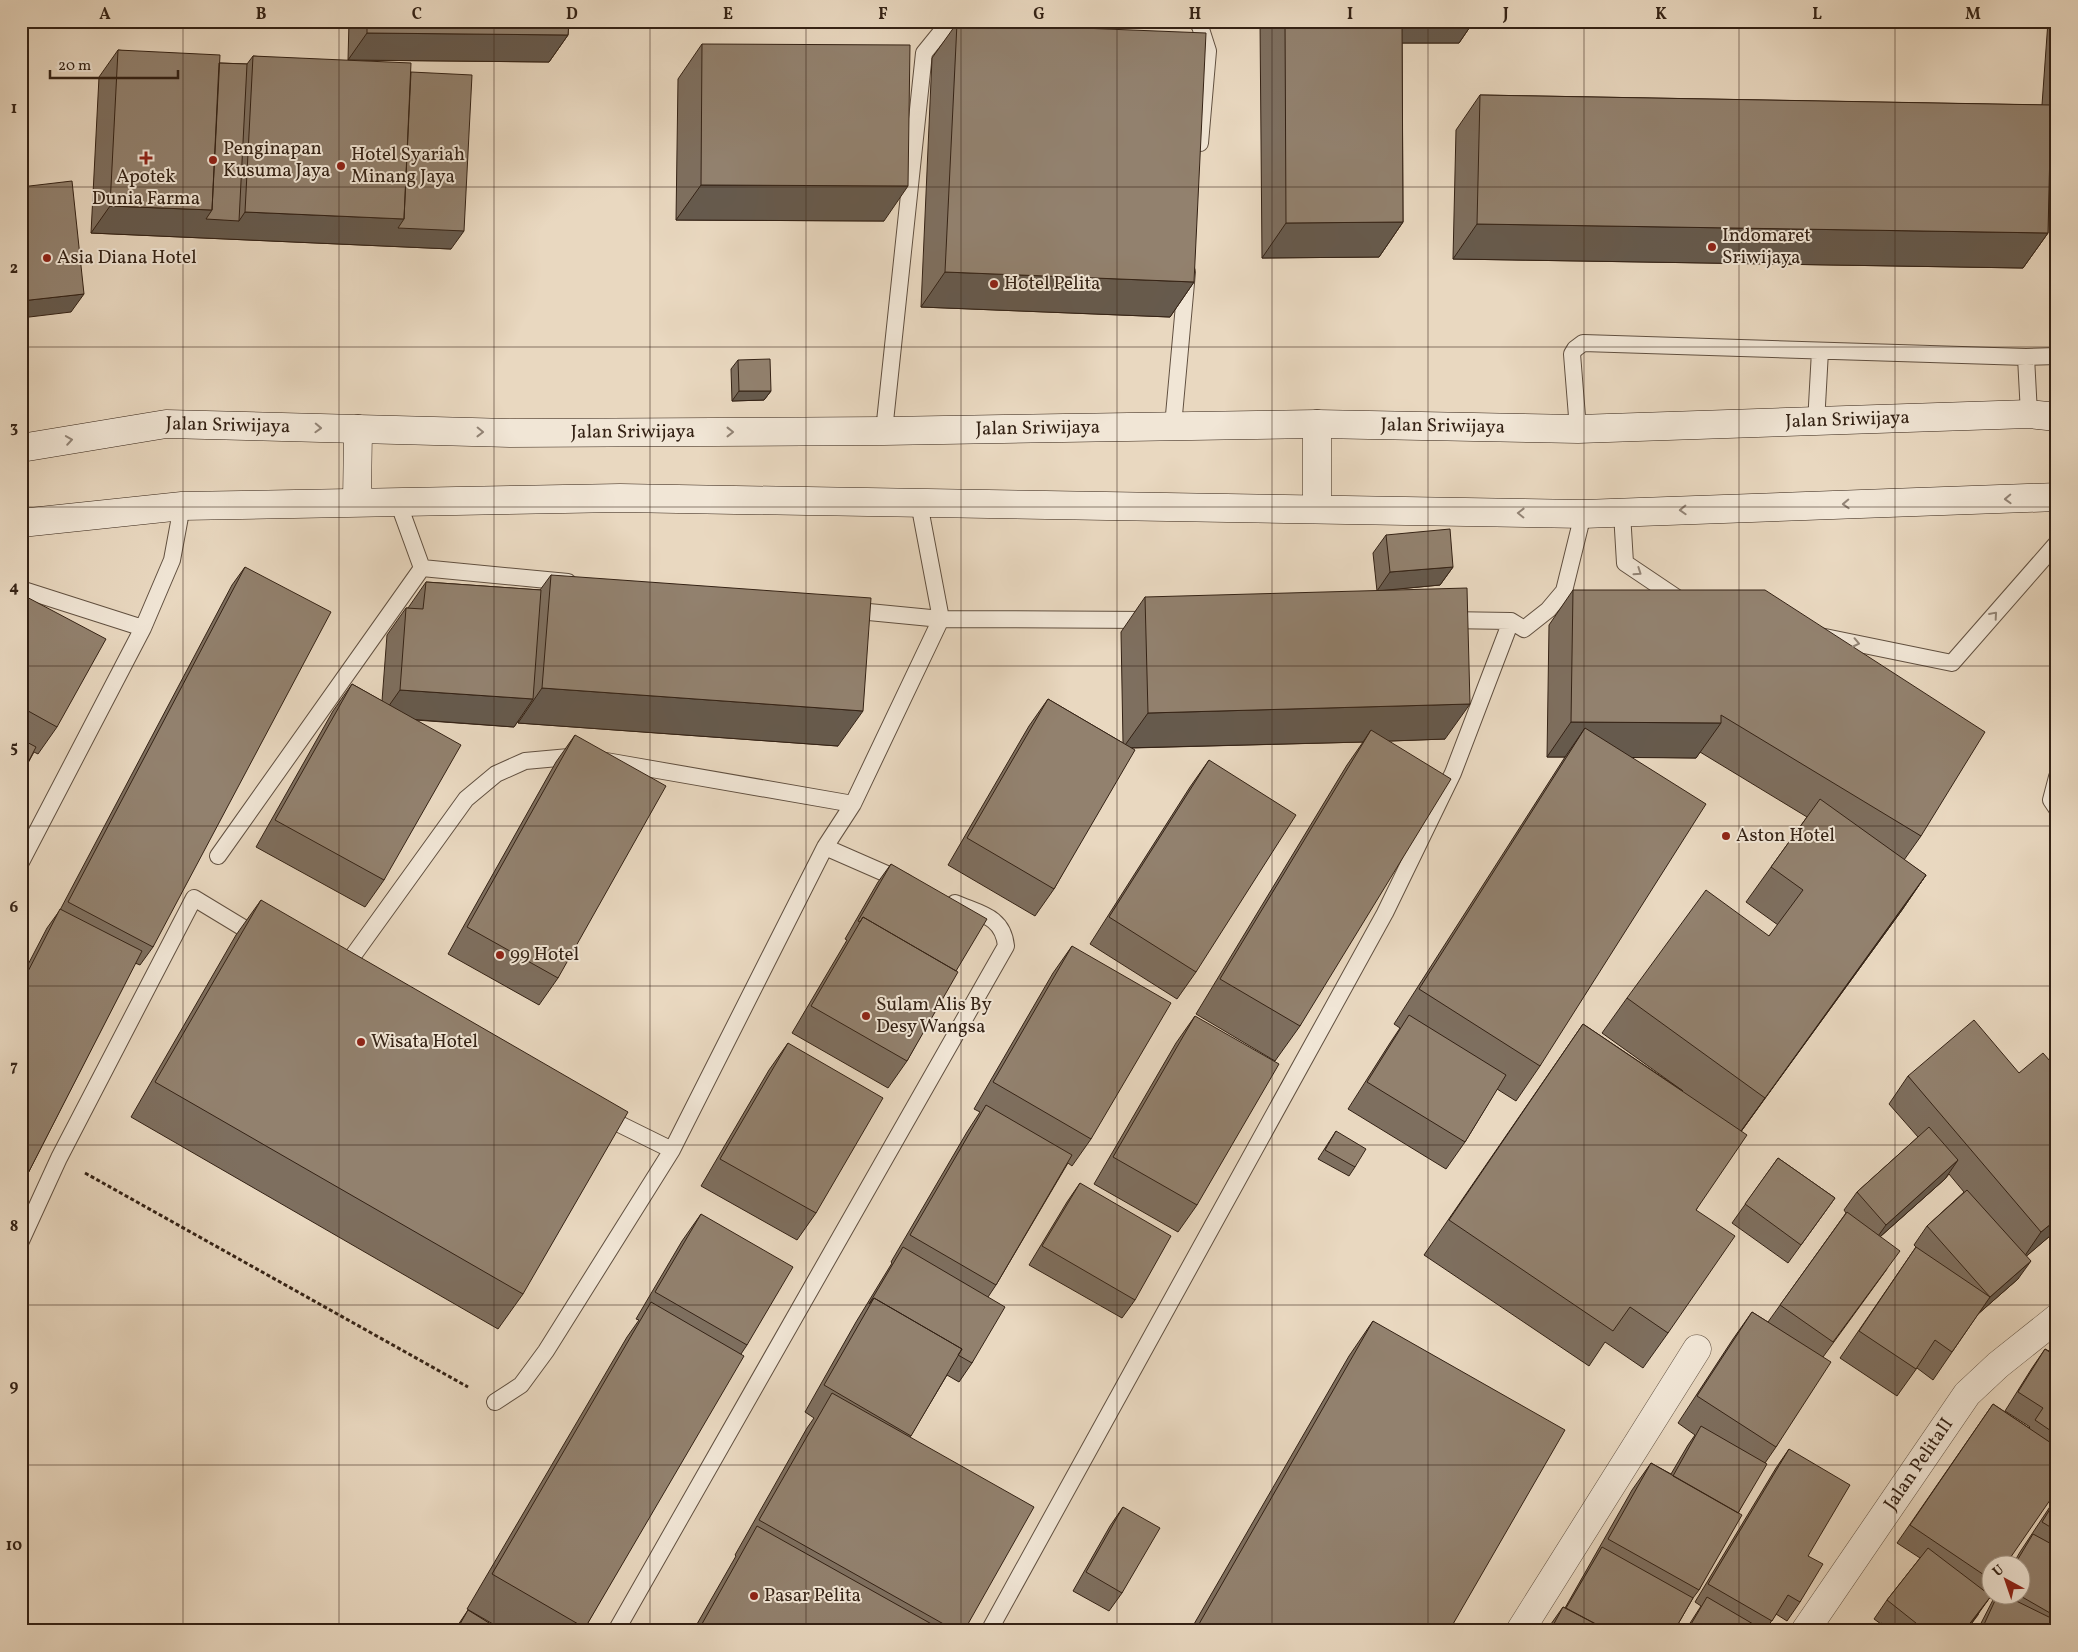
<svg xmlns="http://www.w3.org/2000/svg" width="2078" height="1652" viewBox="0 0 2078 1652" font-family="Vollkorn,serif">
<rect width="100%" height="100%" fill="#e9d8c0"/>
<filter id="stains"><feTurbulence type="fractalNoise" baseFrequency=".004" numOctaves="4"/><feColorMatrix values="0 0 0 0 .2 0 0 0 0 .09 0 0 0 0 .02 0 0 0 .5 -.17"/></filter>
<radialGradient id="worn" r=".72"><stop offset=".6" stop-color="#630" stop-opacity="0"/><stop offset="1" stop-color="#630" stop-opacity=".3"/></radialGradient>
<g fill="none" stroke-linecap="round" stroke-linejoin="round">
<defs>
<path id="service" d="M1196 21 1200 26 1208 51 1200 143
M2026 357 2057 356
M1816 423 1820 351
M1173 426 1187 272
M1578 429 1572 354 1575 349 1583 343 2026 357 2029 414
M884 431 924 53 950 21
M398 502 422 568
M1622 513 1625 563 1683 602
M422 568 568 582
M21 589 143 628
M848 610 941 619 1151 620
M1446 620 1511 621 1524 629 1548 610 1564 591 1583 514
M1820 636 1952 663 2057 543
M606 761 853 804
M2057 777 2051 800 2057 809
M825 847 905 882
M218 856 422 568
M21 862 143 628 172 560 182 506
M342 971 466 799 496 774 525 761 580 756
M601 1115 672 1150
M21 1241 59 1158 194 898 260 938
M495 1402 521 1385 546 1351 672 1150 825 847 853 804 941 619 919 503
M616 1631 1006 946C1003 916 980 914 955 903
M989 1631 1385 913 1453 773 1511 621"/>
<g id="minor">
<path d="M1520 1631 1697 1349"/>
<path id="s1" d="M1805 1631 1967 1394 1998 1365 2057 1318"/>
</g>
<g id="secondary">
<path d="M1317 424V509"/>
<path id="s2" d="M21 448 166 424 510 433 884 431 1317 424 1578 429 2029 414 2057 417"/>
<path d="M357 502 358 429"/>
<path d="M21 523 182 506 620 498 1583 514 2057 497"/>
</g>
</defs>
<use href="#service" stroke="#615040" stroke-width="18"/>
<use href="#minor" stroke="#615040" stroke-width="29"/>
<use href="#secondary" stroke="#342215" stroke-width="29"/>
<path stroke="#342215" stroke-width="3" stroke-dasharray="4 2.5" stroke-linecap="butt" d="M85 1173 468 1387"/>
<use href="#service" stroke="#f1e6d6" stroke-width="16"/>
<use href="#minor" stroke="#f1e6d6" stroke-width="28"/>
<use href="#secondary" stroke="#f1e6d6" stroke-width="28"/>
</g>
<path fill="#7e6f5f" stroke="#342215" d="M349 21H569L568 35 549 62 348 60Z
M1260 21H1474L1459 43H1402L1403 222 1379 257 1262 258Z
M2048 21H2057V152L2050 151 2048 233 2023 268 1453 259 1456 130 1480 95 2042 105Z
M957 23 1194 282 1170 317 921 307 932 58Z
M702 44 884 221 676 220 678 79Z
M118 50 219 63 247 64 253 56 411 72 451 249 91 233 99 77Z
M738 360 771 391 764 400 732 401 731 369Z
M1386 535 1453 567 1440 585 1377 591 1373 553Z
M245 567 153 947 140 965 135 963 21 1187V978L47 928 60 910 232 585Z
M551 575 838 746 518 723V721L514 727 415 720 384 880 365 907 256 847 333 711 352 684 382 701 387 635 406 608H408L426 582 540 590Z
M1573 590 1921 836 1904 860 1926 875 1902 910 1741 1131 1696 1210 1668 1333 1643 1368 1605 1342 1589 1366 1424 1255 1583 1024 1683 1091 1602 1033 1627 998 1769 936 1778 925 1746 902 1807 817 1700 752 1696 758 1631 757 1540 1066 1516 1101 1497 1089 1465 1142 1446 1169 1348 1109 1390 1043 1400 1028 1394 1024 1565 757H1547L1549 625Z
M21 594 57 727 38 754 34 752 21 776Z
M1145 597 1445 739 1389 741 1300 1026 1275 1061 1196 1014 1347 765 1363 742 1132 748 1054 889 1035 916 948 865 1029 726 1048 699 1123 743 1121 632Z
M575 735 558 978 539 1005 448 954 556 762Z
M1209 760 1196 972 1177 999 1090 944 1190 787Z
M891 864 956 971 907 1061 888 1088 792 1033 847 940 845 939 878 882Z
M261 900 523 1294 498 1329 131 1117 236 935Z
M1072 946 1091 1139 1072 1166 1068 1163 996 1285 988 1297 972 1363 959 1382 947 1375 910 1437 964 1631H693L736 1556 735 1555 807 1428 814 1418 805 1412 856 1322 892 1263 891 1262 967 1132 980 1112 974 1109 1053 973Z
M1195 1016 1197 1205 1178 1232 1094 1184 1176 1043Z
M788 1043 816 1213 797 1240 701 1186 769 1070Z
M1908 1076 2057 1230 2026 1256 2018 1279 1978 1314 1933 1380 1917 1368 1897 1396 1840 1358 1916 1247 1914 1245 1927 1226 1964 1192 1949 1174 1945 1179 1880 1237 1887 1269 1823 1357 1776 1447 1765 1463 1738 1513 1699 1590 1693 1598 1674 1631H1546L1563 1607 1565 1608 1632 1490 1651 1463 1671 1474 1688 1445 1695 1435 1678 1423 1733 1339 1752 1312 1768 1322 1846 1213 1844 1210 1857 1192 1918 1137 1889 1104Z
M1336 1131 1355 1167 1349 1176 1318 1159Z
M1778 1158 1835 1198 1788 1263 1732 1223Z
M1080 1183 1135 1300 1122 1318 1029 1265 1067 1202Z
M701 1214 747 1345 741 1354 583 1631H505L467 1609 627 1337 639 1320 636 1319 682 1241Z
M1373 1321 1449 1631H1190L1349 1356Z
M2057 1339V1490L1990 1564V1587L1987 1592 1978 1615 1966 1631H1876L1881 1624 1874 1619 1887 1600 1920 1558 1897 1543 1993 1404 2029 1428 2030 1427 2005 1411 2032 1368 2045 1349 2049 1351Z
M1789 1449 1808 1556 1800 1602 1787 1621 1776 1614 1765 1631H1685L1701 1606 1695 1602 1776 1468Z
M2057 1496V1631H1977L1996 1594H2020V1564H2013L2020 1552Z
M1123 1507 1122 1593 1109 1611 1073 1591 1110 1526Z
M468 1610 502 1631H454Z"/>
<path fill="#665a4d" stroke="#342215" d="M1393 21H1474L1459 43H1378Z
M367 33 568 35 549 62 348 60Z
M2057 125V152L2039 151Z
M701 185 908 186 884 221 676 220Z
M110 206 212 210 239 221 245 212 404 219 464 231 451 249 91 233Z
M1403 222 1379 257 1262 258 1286 223Z
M1477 224 2048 233 2023 268 1453 259Z
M945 272 1194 282 1170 317 921 307Z
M84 294 71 312 21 318V301Z
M739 391H771L764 400 732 401Z
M1453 567 1440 585 1377 591 1390 572Z
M542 688 863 711 838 746 518 723Z
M400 690 533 699 514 727 381 717Z
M1470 704 1445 739 1364 742 1371 730 1363 742 1123 748 1148 713Z
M1571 722 1721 723 1696 758 1567 757 1585 728 1565 757H1547Z
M1926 875 1902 910 1740 1133 1765 1098Z
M1958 1160 1945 1179 1873 1243 1886 1225Z
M2057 1219V1230L2022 1260 2041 1232Z
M2031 1261 2018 1279 1977 1315 1990 1297Z
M1991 1596 1966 1631H1964Z"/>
<path fill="#92816e" stroke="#342215" d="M367 21H569L568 35 367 33Z
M1285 21H1402L1403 222 1286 223Z
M957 23 1206 33 1194 282 945 272Z
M702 44 910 45 908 186 701 185Z
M118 50 220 55 212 210 110 206Z
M253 56 411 63 404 219 245 212Z
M219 63 247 64 239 221 206 219 212 210Z
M411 72 472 75 464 231 398 228 404 219Z
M1480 95 2051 105 2048 233 1477 224Z
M72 181 84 294 21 301V187Z
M770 359 771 391H739L738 360Z
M1450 529 1453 567 1390 572 1386 535Z
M245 567 331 612 153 947 68 902Z
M551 575 871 598 863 711 542 688Z
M426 582 541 590 533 699 400 690 406 608 423 609Z
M1467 588 1470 704 1148 713 1145 597Z
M1573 590H1765L1985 732 1921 836 1721 715V723L1571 722Z
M21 594 106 639 57 727 21 707Z
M352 684 461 745 384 880 275 820Z
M1048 699 1135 750 1054 889 967 838Z
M1585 728 1706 804 1540 1066 1419 989Z
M1371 730 1451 779 1300 1026 1220 979Z
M575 735 666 786 558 978 467 927Z
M21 739 36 747 21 776Z
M1209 760 1296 815 1196 972 1109 917Z
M1820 799 1926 875 1765 1098 1627 998 1706 890 1769 936 1803 890 1771 867Z
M891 864 987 919 956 971 863 917 860 922 858 921Z
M261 900 628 1112 523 1294 155 1082Z
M60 909 142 951 21 1187V985Z
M863 917 958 972 907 1061 811 1006Z
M1072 946 1171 1003 1091 1139 993 1082Z
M1409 1015 1506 1075 1465 1142 1367 1082Z
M1195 1016 1279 1064 1197 1205 1113 1157Z
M1974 1020 2019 1073 2043 1053 2057 1069V1219L2041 1232 1908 1076Z
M1583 1024 1747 1135 1696 1210 1735 1236 1668 1333 1630 1307 1613 1331 1449 1220Z
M788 1043 883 1098 816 1213 720 1159Z
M986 1105 1072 1155 996 1285 910 1235Z
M1929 1127 1958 1160 1886 1225 1857 1192Z
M1336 1131 1366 1149 1355 1167 1325 1150Z
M1778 1158 1835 1198 1801 1245 1745 1204Z
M1080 1183 1171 1236 1135 1300 1042 1246Z
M1967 1190 2031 1261 1990 1297 1927 1226Z
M1847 1212 1900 1251 1833 1342 1780 1305Z
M701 1214 793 1267 747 1345 655 1292Z
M903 1247 1005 1307 972 1363 958 1355 962 1349 874 1298 869 1304Z
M1916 1247 1990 1297 1952 1352 1935 1340 1916 1369 1859 1331Z
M874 1298 962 1349 911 1436 824 1385Z
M651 1302 744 1356 585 1628 492 1574Z
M1752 1312 1831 1362 1776 1447 1697 1396Z
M1373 1321 1565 1430 1449 1631H1195Z
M2045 1349 2057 1357V1435L2035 1420 2043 1408 2018 1392Z
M832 1393 1034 1507 964 1631H956L759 1520Z
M1993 1404 2057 1447V1490L2006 1564H1990V1579L1910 1525Z
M1701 1426 1767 1464 1738 1513 1673 1476Z
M1789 1449 1850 1485 1808 1556 1823 1564 1800 1602 1788 1595 1772 1621 1708 1584Z
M1651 1463 1742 1515 1699 1590 1608 1539Z
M2057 1498V1531L2042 1522Z
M1123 1507 1160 1528 1122 1593 1086 1572Z
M757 1526 944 1631H698Z
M2033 1534 2057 1547V1617L2017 1594H2020V1564H2015Z
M1602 1547 1693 1598 1674 1631H1609L1566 1608Z
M1928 1548 1991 1596 1964 1631H1926L1887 1600Z
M1998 1594H2002L2057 1621V1631H1981Z
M1707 1597 1765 1631H1687Z
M1563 1607 1609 1631H1550Z
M468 1610 502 1631H456Z
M1881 1623 1895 1631H1877Z"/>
<defs><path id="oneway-chevron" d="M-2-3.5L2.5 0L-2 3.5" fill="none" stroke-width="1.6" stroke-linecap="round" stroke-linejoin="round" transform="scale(1.25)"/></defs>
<g stroke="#928476">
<use href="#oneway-chevron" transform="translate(318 428) rotate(2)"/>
<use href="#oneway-chevron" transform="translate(480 432) rotate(1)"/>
<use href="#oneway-chevron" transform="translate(730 432)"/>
<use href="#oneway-chevron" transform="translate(69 440) rotate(-9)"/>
<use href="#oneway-chevron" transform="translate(2008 499) rotate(178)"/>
<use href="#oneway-chevron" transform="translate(1846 504) rotate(178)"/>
<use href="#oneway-chevron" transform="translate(1683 510) rotate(178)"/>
<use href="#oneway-chevron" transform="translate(1521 513) rotate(-179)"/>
<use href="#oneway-chevron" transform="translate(1638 572) rotate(34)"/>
<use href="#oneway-chevron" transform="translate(1994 615) rotate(-49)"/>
<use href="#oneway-chevron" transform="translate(1856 643) rotate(12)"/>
</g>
<path fill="none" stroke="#342215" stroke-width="1" stroke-opacity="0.55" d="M183 21V1631M339 21V1631M494 21V1631M650 21V1631M806 21V1631M961 21V1631M1117 21V1631M1272 21V1631M1428 21V1631M1584 21V1631M1739 21V1631M1895 21V1631M21 187H2057M21 347H2057M21 507H2057M21 666H2057M21 826H2057M21 986H2057M21 1145H2057M21 1305H2057M21 1465H2057"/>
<g fill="#8f2418" stroke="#f1e6d6" stroke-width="2">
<path d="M143.5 150.5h5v5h5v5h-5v5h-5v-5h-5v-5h5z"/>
<circle cx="213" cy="160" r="5"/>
<circle cx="341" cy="166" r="5"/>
<circle cx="1712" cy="247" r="5"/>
<circle cx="47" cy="258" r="5"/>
<circle cx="994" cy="284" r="5"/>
<circle cx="1726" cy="836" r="5"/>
<circle cx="500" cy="955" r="5"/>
<circle cx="866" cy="1016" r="5"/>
<circle cx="361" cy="1042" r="5"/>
<circle cx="754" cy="1596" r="5"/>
</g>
<g text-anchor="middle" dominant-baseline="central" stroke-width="4" stroke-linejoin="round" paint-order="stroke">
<g font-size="19" fill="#342215" stroke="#f1e6d6" text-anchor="start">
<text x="223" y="149">Penginapan<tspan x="223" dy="22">Kusuma Jaya</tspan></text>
<text x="351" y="155">Hotel Syariah<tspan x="351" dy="22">Minang Jaya</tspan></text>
<text x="146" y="177" text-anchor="middle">Apotek<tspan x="146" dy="22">Dunia Farma</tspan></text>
<text x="1722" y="236">Indomaret<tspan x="1722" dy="22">Sriwijaya</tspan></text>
<text x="57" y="258">Asia Diana Hotel</text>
<text x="1004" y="284">Hotel Pelita</text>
<text x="1736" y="836">Aston Hotel</text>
<text x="510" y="955">99 Hotel</text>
<text x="876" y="1005">Sulam Alis By<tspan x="876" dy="22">Desy Wangsa</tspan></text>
<text x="371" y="1042">Wisata Hotel</text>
<text x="764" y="1596">Pasar Pelita</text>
</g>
<g font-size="19" fill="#342215" stroke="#f1e6d6">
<text stroke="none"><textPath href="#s2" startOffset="1829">Jalan Sriwijaya</textPath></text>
<text stroke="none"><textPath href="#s2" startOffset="209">Jalan Sriwijaya</textPath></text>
<text stroke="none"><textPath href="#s2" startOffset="1424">Jalan Sriwijaya</textPath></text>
<text stroke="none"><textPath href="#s2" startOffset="1019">Jalan Sriwijaya</textPath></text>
<text stroke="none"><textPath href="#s2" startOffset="614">Jalan Sriwijaya</textPath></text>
<text stroke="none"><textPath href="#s1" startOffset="202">Jalan PelitaII</textPath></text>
</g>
</g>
<rect width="2078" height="1652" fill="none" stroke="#e9d8c0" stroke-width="55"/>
<g transform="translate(2006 1580) rotate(320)"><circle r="24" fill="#f1e6d6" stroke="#a59889"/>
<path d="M0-4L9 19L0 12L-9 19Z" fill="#8f2418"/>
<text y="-8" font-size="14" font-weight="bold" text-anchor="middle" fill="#342215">U</text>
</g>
<path d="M50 70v8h128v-8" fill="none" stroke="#342215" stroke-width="2.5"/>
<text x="58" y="70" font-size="15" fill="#342215" stroke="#f1e6d6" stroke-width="4" paint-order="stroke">20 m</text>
<rect x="28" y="28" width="2022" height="1596" fill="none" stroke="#342215" stroke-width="2"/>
<g font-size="16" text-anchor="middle" font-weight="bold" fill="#342215">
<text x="105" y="19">A</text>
<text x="261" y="19">B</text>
<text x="417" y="19">C</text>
<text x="572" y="19">D</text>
<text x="728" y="19">E</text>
<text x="883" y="19">F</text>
<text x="1039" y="19">G</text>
<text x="1195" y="19">H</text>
<text x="1350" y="19">I</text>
<text x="1506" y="19">J</text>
<text x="1661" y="19">K</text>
<text x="1817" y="19">L</text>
<text x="1973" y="19">M</text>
<text x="14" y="113">1</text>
<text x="14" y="273">2</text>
<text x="14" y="432">3</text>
<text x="14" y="592">4</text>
<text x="14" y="752">5</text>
<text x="14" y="912">6</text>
<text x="14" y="1071">7</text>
<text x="14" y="1231">8</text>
<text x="14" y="1391">9</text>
<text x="14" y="1550">10</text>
</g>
<rect width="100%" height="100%" filter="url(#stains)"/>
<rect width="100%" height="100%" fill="url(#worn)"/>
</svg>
